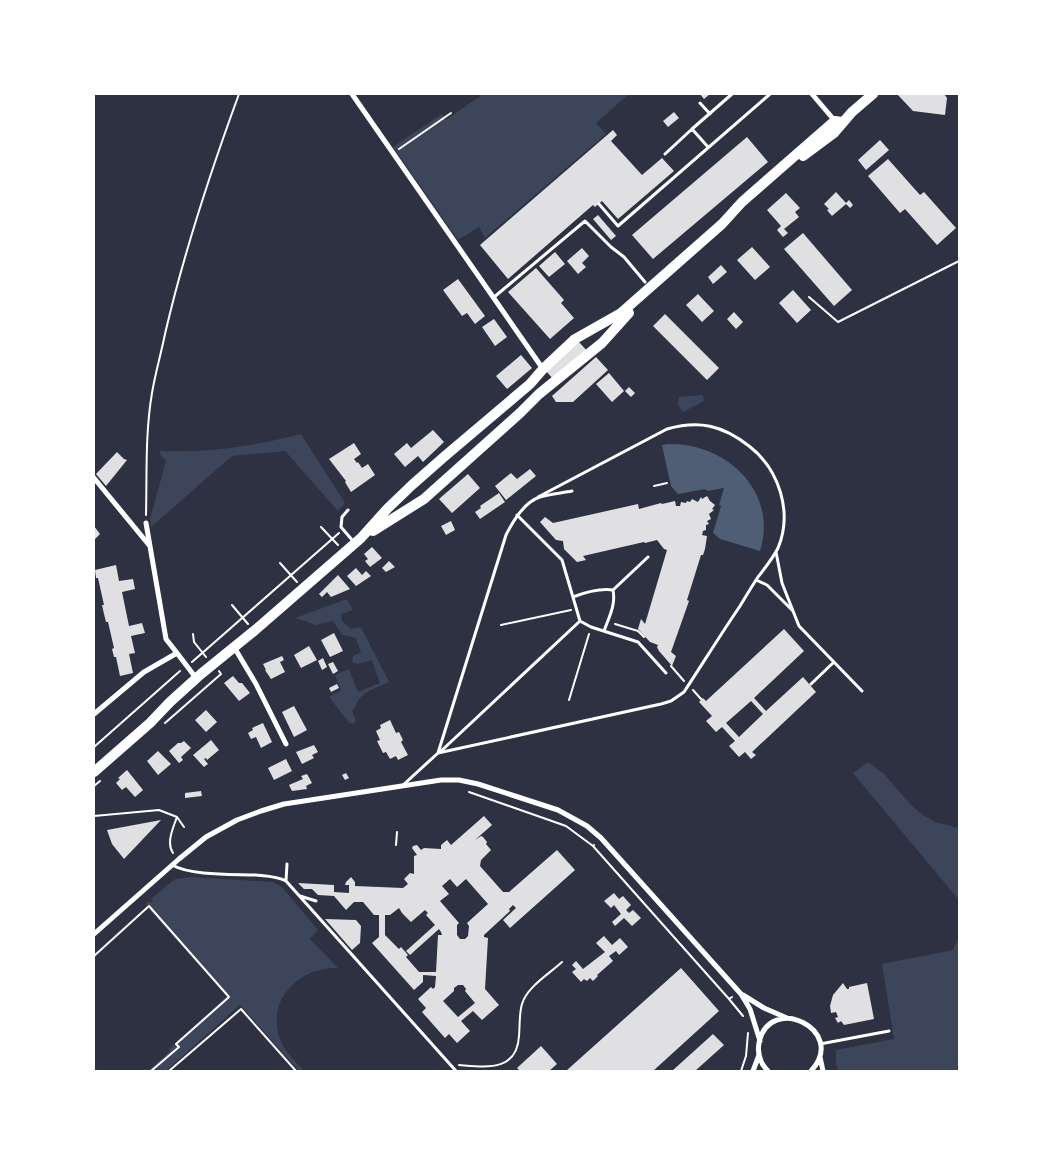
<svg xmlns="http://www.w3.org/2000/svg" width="1053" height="1165" viewBox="0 0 1053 1165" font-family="'Fira Sans Condensed',sans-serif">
<rect width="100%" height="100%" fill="#2d3142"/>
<path fill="#3c4559" d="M483 94H629L596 123 606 134 485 238 479 227 458 240 393 147 442 114 446 120Z
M703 395 704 401 683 412 678 405 679 397Z
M301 434 345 503 338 511 285 451 232 456 151 527 150 519 166 461 161 456 159 451C207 453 255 446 301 434Z
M347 599 353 610 341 614 342 621 351 629 361 627 389 682C379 687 367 690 360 698 356 702 357 707 352 711L356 722 350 724 329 697 341 690 335 675 349 669 358 692 380 683 372 660 358 664 352 662 353 656 361 652 356 638 342 635 333 621 316 625 295 618Z
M868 762 884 774 911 805 923 815 935 822 959 828V900L853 773Z
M191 877 273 882 282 887 318 930 310 939 338 968C297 967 263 1003 282 1044 287 1054 297 1063 304 1071H299L240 1005 166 1071H143L146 1069 148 1071 170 1051 169 1049 227 996 149 909 146 904 149 901 151 903 153 901 151 899 175 879Z
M959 936V1067L956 1071H838L836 1063V1050L894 1039 882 964 953 950Z"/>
<path fill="#4f5d75" d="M668 444C725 442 779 491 760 551L720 539 713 533 721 506 719 505 724 488 707 491 705 489 678 494 671 486 662 445Z"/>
<path fill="#e0e0e3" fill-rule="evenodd" d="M700 94H710L704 99Z
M897 94H944L947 98 945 115 913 111Z
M674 112 679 118 668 127 663 121Z
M613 130 617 135 611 141 642 175 662 158 674 171 618 219 602 201 595 207 593 205 508 279 480 245Z
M747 137 768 162 653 259 632 235Z
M880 140 889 150 866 170 858 160Z
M888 159 920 195 924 192 956 228 937 245 905 209 900 213 868 176Z
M836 192 846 203 849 200 853 205 850 208 846 204 832 216 827 210 829 209 824 204Z
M786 193 800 208 795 212 799 217 784 229 788 233 783 237 777 230 781 226 767 210Z
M598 215 616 236 611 240 593 219Z
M803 233 852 290 834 306 784 249Z
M752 247 770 267 755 280 737 260Z
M582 248 589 256 582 263 586 267 578 274 567 261Z
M555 252 565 264 549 277 539 266Z
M721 265 727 272 713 284 708 277Z
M536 268 564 300 561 303 574 318 550 339 508 292Z
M458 279 485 316 475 324 467 313 462 316 443 290Z
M793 290 811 310 797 323 779 303Z
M698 294 714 311 702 322 686 305Z
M734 312 743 322 736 329 727 319Z
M665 314 719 368 707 380 653 326Z
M494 319 507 337 495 346 482 327Z
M578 341 589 353 556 382 545 370Z
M521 355 532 368 507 389 496 376Z
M596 357 608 370 573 402H556L552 396Z
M609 373 624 391 612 402 596 384Z
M629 387 635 393 631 397 625 391Z
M433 430 444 442 423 462 418 456 405 467 394 454 407 443 411 448Z
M354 443 361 454 354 459 357 463 358 462 362 468 368 464 375 475 351 492 345 482 346 481 329 459Z
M117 452 124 459 127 460 106 486 96 474Z
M530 469 536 476 506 500 495 486 511 473 517 479Z
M468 474 480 488 452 513 439 499Z
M499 493 505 502 480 519 475 512 481 508 480 506Z
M707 496 710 501 715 505 712 509 714 510 709 514 711 519 707 521 709 524 706 525V530L703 531 702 535 707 536 705 549 703 555H701L687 600 689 601 671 652 676 656 672 666 659 651 657 647 658 645 650 642 638 629 641 619 645 624 667 550 664 549 657 540 645 543 644 542 583 556 586 560 577 562 564 549 563 541 556 540 540 522 545 517 553 523 638 504 639 509 661 503 662 504 675 501 676 506H680L681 502 686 503 687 501 690 502 692 499 698 502 701 497 702 499Z
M451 521 455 530 446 535 441 526Z
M94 526 100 534 94 540Z
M372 547 382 558 370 567 365 561 368 559 364 554Z
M389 561 395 567 386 572 382 568Z
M116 565 119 581 133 579 135 589 122 592 129 626 142 623 145 633 131 636 135 653 129 654 133 673 120 676 116 657H114L112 649 114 648 108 622H106L104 614 102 605H104L98 578H96L95 570Z
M356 568 362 575 366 571 371 576 356 586 347 576Z
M338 575 350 589 331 597 327 592 322 597 319 594Z
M784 629 804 651 754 698 766 711 803 677 816 692 752 752 756 755 751 759 745 752 739 757 729 746 735 741 722 727 716 732 706 721 712 716 699 702 703 698 706 701ZM751 701 763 714 739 737 726 723Z
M334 633 343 651 330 657 321 640Z
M309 646 317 660 301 668 294 655Z
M282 656 284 660 280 662 285 672 271 679 265 670H266L263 664Z
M323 658 327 667 322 670 318 661Z
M333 662 338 671 333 674 328 664Z
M233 676 239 683H242L250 693 239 701 224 683Z
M337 684 339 688 331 692 329 688Z
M294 706 307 730 294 737 282 712Z
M206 710 217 722 206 732 195 720Z
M390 720 396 733 399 732 403 740 401 742 408 755 398 760 396 756 390 759 386 752 383 753 377 741 380 740 376 731 381 728 380 725Z
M263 723 272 742 261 748 256 737 251 739 248 733 253 730 252 728Z
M211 740 219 750 207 760 206 758 204 759 208 764 204 767 193 755Z
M184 741 191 748 181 757 183 760 179 763 169 751 178 743H181Z
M314 745 318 752 312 755 314 758 302 764 296 752Z
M158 751 171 764 158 775 147 761Z
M286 759 292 771 274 780 268 768Z
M127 770 143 790 135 797 126 787 122 790 116 783 120 779 118 778Z
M346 773 349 778 345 780 342 775Z
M307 774 312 783 306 786 307 789 292 791 289 785 303 779 301 776Z
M201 791 202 796 185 798V793Z
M484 816 492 825 475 840 481 836 483 837 487 842 486 844 491 850 481 860 480 866 503 892H509L557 850 575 870 510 928 503 920 516 908 513 905 509 909 510 911 484 935V937L488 938 485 989 499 1005 482 1020 473 1011 461 1021 470 1031 457 1043 449 1034 445 1038 422 1012 426 1008 418 999 431 987 433 989 435 987 436 976 423 975V982L414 990 372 943 379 937V915H374L363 902H354L346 910 334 896 318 895 312 889H304L298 883 334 885V892L349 893V885H345L346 882 351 877 355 882V886L403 888 408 884 404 879 410 873 414 874V856L417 855 412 848 413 846 417 845 421 850 424 848 441 849V845L447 840 451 845ZM450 879 457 887 466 879 488 904 467 923 469 926 468 936 465 939H460L457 935V925L459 923 440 901 449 894 442 886ZM399 908 402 913 411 922 425 910 428 913 426 915 435 925 406 951 410 955 439 929 441 932 442 935H438L436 972H419L406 957 408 955 401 947 399 949 385 935V915H390ZM458 985H463L466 989 465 991 475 1003 458 1017 443 1001 454 991V988Z
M161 820 124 859 112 844 107 830Z
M614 893 619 899 623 896 631 905 626 910 629 913 633 910 641 918 632 926 624 918 615 926 612 922 621 914 614 905 611 908 604 901Z
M325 919 356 920 361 926 360 943 352 950Z
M604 936 612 945 620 938 628 947 619 955 616 951 609 956 613 961 597 975 598 976 593 981 590 978 587 981 584 979 581 982 572 972 576 969 572 965 576 961 583 969 605 952 596 943Z
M681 968 719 1011 653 1071H566Z
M843 983 847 989H849V987L867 983 874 1019 844 1025 841 1021 838 1023 835 1018 838 1017 836 1012 831 1013 830 1006 833 995Z
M713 1034 724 1045 695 1071H672Z
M541 1046 557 1064 549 1071H520L517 1068Z"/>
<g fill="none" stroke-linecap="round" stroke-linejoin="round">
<path stroke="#fff" stroke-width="2" d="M399 149 451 113
M809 297 838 322 959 261
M654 486 667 483
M146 515C147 475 145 434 152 393 155 374 161 354 165 334 184 252 210 173 239 94
M321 527 338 545
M280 563 297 582
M232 605 248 624
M615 624 638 631 644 637
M501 625 571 610
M193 634 194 642 206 657
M192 662 339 533
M671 666 684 681
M693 690 701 699
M569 700 589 634
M165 723 221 674 219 671
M94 747 180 671
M94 786 100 781
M469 792 566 826 593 846 594 845
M94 816 159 810 177 817C173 828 166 843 173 853
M177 817 184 827
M396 845 397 832
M593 846 729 999 732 997
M94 956 149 906 229 997 176 1044 179 1047 151 1071
M729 999 743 1016
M459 1065C486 1067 517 1072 519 1036 520 1025 519 1014 522 1004 527 987 549 974 562 962
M169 1071 241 1009 296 1071
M741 1071 746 1056 748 1033"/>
<path stroke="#fff" stroke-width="3" d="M700 103 710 114
M708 147 692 129 732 94
M665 154 692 129
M599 204 618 226 770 94
M493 298 585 221 611 247 624 257 645 282
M348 510 342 517 341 527 353 541
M517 515 562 560 580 621 591 627 638 642 666 673
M756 580 767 585 793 611 782 583 776 552
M573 597C586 592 599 588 613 590L648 557
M793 611 799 626 862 691
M604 631C609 617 616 605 613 590
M811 684 834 662
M438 753 661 704 671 701 684 692C703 663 721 634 740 606 746 596 752 586 758 577 765 568 773 558 778 548 793 512 779 469 749 446 722 425 699 420 667 429L538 497
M439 753 580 621
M402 786 438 753 506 535C513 521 524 502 540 497 550 494 562 493 572 491
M172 865C192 876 232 874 256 875 266 876 277 876 286 881L456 1071
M286 881 287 864
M300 896 316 901
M820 1044 889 1031"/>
<path stroke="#fff" stroke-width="5" d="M352 94 543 369
M812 94 835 121
M94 478 149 545
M146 523 166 639 177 653
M234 647 256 684 286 744
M94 714 144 672 177 653 196 678
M94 934 179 859 206 837 237 820 261 811 284 804 304 801 441 780H459L478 784 558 810 587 826 601 838 741 994 750 1009 760 1041
M743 995 764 1008 787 1018
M820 1057 823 1071
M753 1071 759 1055
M768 1071C761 1064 757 1054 759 1043 769 992 849 1030 811 1071"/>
<path stroke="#fff" stroke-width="10" d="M803 156 834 133 852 112 873 94
M373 531 424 499 520 413 539 394 602 343 629 313
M94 772 150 723 170 702 201 674 254 631 361 538 388 508 412 485 445 456 530 384 543 369 575 339 621 313 722 224 742 202 830 125 835 121 842 122"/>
</g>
<rect width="1053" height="1165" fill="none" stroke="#ffffff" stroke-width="190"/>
</svg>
